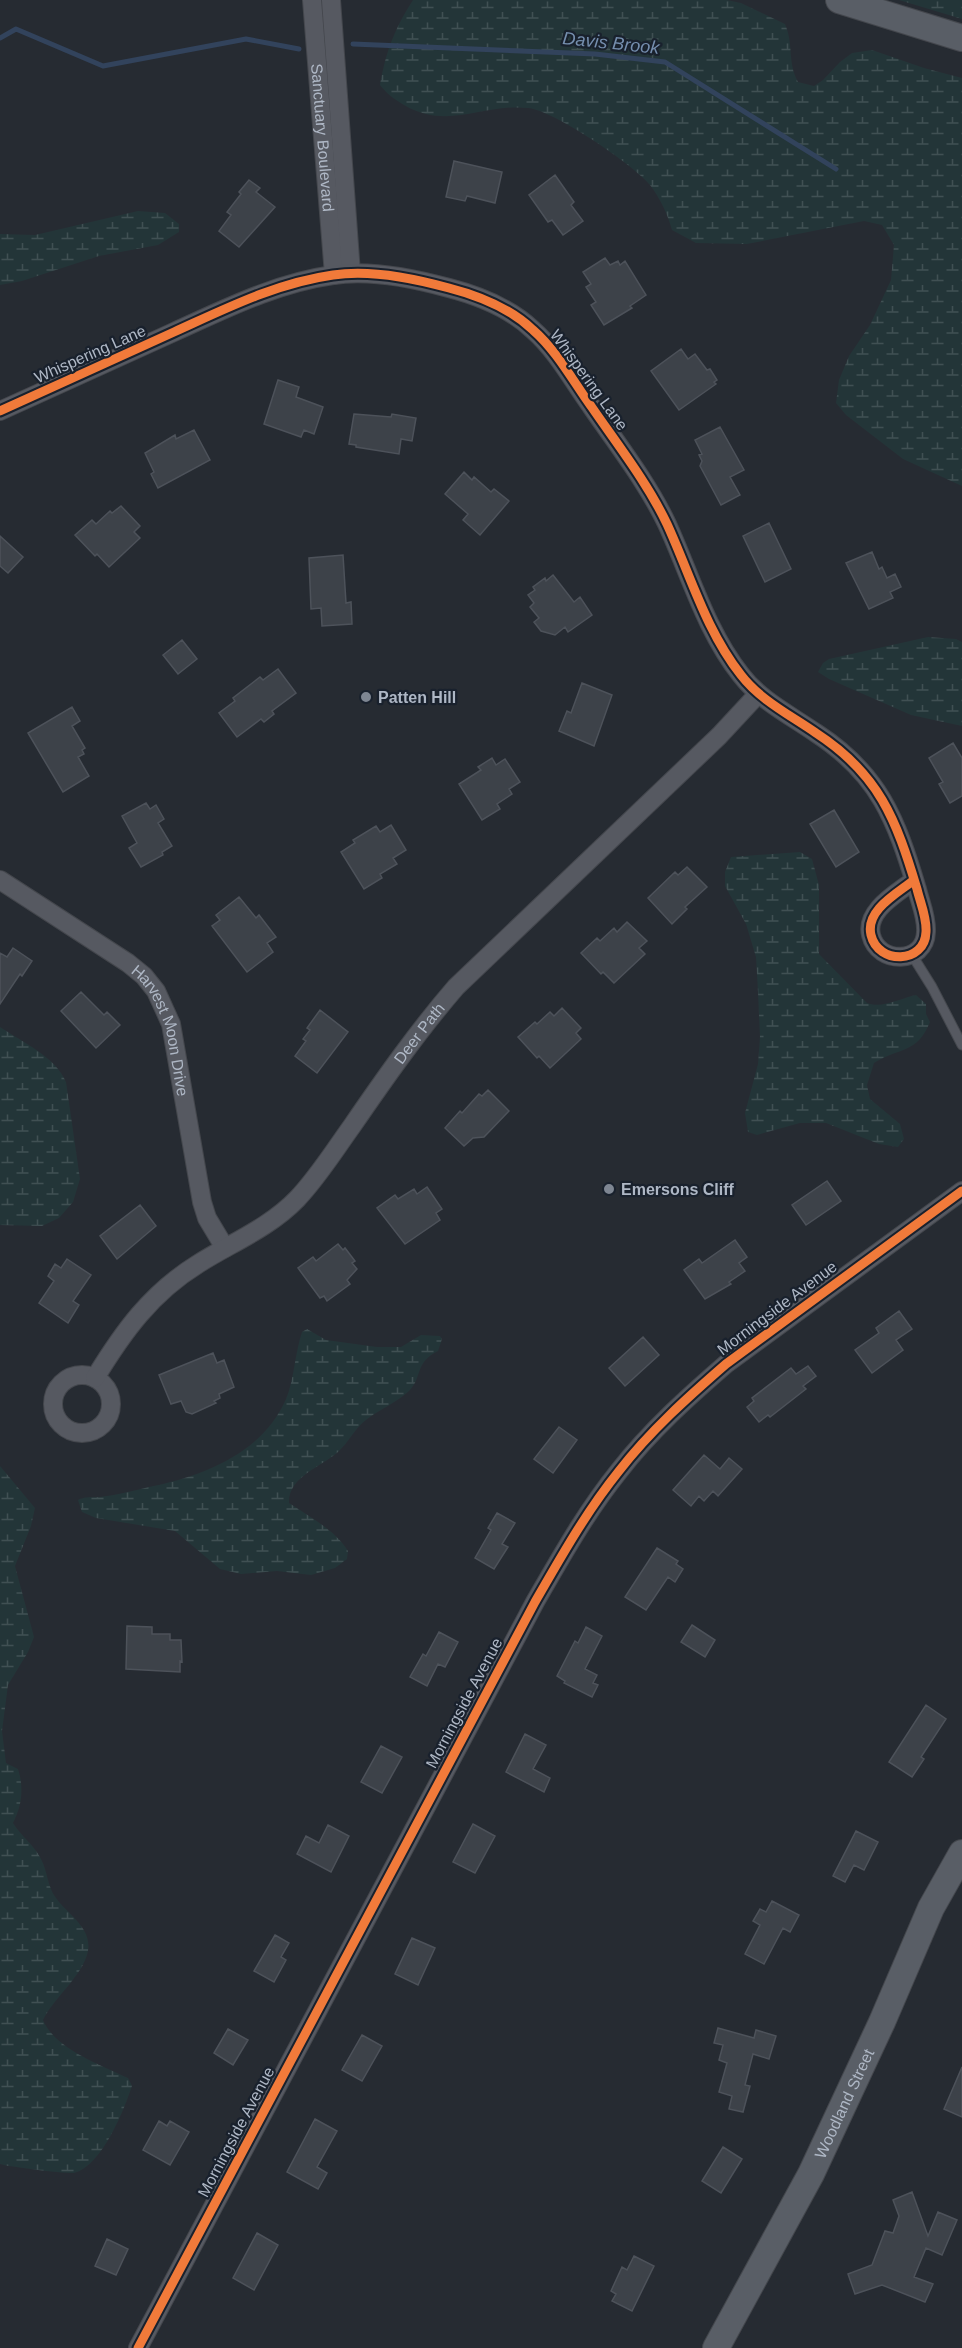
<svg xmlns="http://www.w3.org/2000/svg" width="962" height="2348" viewBox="0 0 962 2348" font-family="Helvetica,sans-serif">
<defs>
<pattern id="wetland-marsh" width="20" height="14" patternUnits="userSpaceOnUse" patternTransform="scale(1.5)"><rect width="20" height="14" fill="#233538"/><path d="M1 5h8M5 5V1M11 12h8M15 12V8" fill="none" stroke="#405053"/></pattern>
</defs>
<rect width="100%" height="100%" fill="#262b32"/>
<path fill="url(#wetland-marsh)" d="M413 0H727L741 3 785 24C794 45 787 61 798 82L814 86 823 80 840 62 852 53 872 50 924 68 962 78V486L903 459 846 415 836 403 839 380 849 356 870 325 891 280 894 245 882 225 864 221 747 244 696 243 672 230C668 215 660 198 650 185 634 165 553 110 528 108 484 103 448 131 404 105 394 99 387 94 380 85 386 51 395 28 413 0Z
M899 0H962V19Z
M138 211 165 213 179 224V232L158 245 99 256 22 281 0 285V234L35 235Z
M928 637 956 639 962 642V726L911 715 829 679 818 672 823 663 829 659Z
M800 852 812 859 819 885V954L867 1003C882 1009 901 998 916 995L926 1004V1014L930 1022C917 1054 900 1047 874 1063L867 1085 870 1099 900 1124 904 1139 898 1147 879 1144 826 1123H800L757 1135 748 1132 745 1113 758 1064 760 1037 758 992 756 957 746 924 725 886V872L731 857Z
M0 1027C22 1042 55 1056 66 1082L80 1179 73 1202 59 1218 42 1226 0 1225Z
M307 1329 326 1340 377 1347H401L421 1335 440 1336 442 1339 438 1351C414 1363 423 1377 409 1391 396 1403 380 1409 366 1420 355 1428 349 1442 338 1452 321 1467 288 1477 289 1503 310 1517 335 1530 348 1551L347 1559 335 1568 311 1575 277 1571 241 1574 220 1569 175 1531 96 1518 82 1512 78 1500C86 1496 91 1498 100 1497 116 1495 133 1491 149 1487 203 1476 263 1453 286 1399 294 1381 295 1352 302 1332Z
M0 1466 35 1508 31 1526 15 1566 34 1637 28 1652 8 1685 2 1731 6 1763 18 1769C24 1787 22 1806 13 1823 21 1836 35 1846 41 1859 48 1872 47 1886 56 1898 68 1915 95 1929 87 1955 80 1978 54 1998 43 2020 55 2049 101 2065 128 2078L132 2086C124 2110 102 2166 74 2173 67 2174 9 2167 0 2164Z"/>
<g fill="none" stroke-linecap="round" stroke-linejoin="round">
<path stroke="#32435c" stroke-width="5" d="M0 38 16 29 103 66 246 39 299 49
M353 44 595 54 665 62 836 169"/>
</g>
<path fill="#3d4249" stroke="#4d525a" stroke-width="1.5" d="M454 161 502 172 495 203 467 196 465 201 446 197Z
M555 175 574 202 571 205 583 221 563 235 552 220 548 222 529 195Z
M249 180 260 188 256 192 275 207 239 247 219 231 231 215 227 212 241 194 239 192Z
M605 258 610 265 618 261 620 265 625 261 646 295 630 306 632 308 604 325 591 305 596 302 586 287 591 284 583 272Z
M681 349 688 359 695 354 707 370 710 369 717 380 714 382 716 384 679 410 651 371Z
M278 380 299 387 296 397 323 407 314 434 304 430 301 437 264 424Z
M354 414 391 417 392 414 416 418 412 441 401 439 399 454 356 447V445L349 444Z
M720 427 744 470 730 477 740 495 721 505 700 466 702 461 699 455 702 454 695 440Z
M194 430 210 460 158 488 151 474 154 472 145 453 175 435 176 439Z
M464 472 472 480 474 477 491 492 494 489 509 501 480 535 463 520 468 514 445 494Z
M121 506 140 526 134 532 140 538 109 567 97 554 95 556 75 535 92 520 96 524 110 511 112 513Z
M769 523 791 569 765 582 743 536Z
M0 536 23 557 8 573 0 566Z
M872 552 879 569 882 567 887 578 895 574 901 587 890 592 893 598 869 609 846 563Z
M343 555 346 603 351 602 352 624 322 626 321 608 311 609 309 558Z
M553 575 574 602 580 597 592 615 568 632 565 627 555 635 541 631 534 622 539 618 530 607 534 603 528 595 535 590 533 587 545 578 546 581Z
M182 640 197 659 178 674 163 655Z
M278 669 296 693 272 711 274 714 264 722 261 719 237 737 219 713 235 701 233 698 260 677 263 680Z
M582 683 612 695 594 746 559 731 567 711 571 713Z
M72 707 80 721 72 726 85 748 82 750 84 754 78 757 89 776 63 792 28 733Z
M953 743 962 758V796L950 803 939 784 943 782 929 758Z
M492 758 496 765 505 759 520 782 509 789 512 794 497 804 500 809 482 820 459 784 481 770 478 767Z
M146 803 150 809 156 805 164 819 158 823 172 846 162 852 163 855 141 867 129 848 137 843 122 816Z
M834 810 859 852 836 867 810 824Z
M391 825 406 850 393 858 397 864 380 874 382 878 364 889 341 852 355 843 353 840 376 826 380 832Z
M687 867 707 887 685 907 687 909 672 924 648 898 675 872 678 875Z
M239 897 256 918 259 915 276 937 267 943 273 952 247 972 212 926 220 920 216 915Z
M627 922 647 941 639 948 645 954 614 983 603 972 601 974 581 953 597 938 600 941 614 928 617 932Z
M13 948 32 961 22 976 20 974 0 1004V953L7 957Z
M81 992 104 1015 107 1012 120 1025 96 1048 61 1011Z
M562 1008 581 1028 576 1033 581 1039 550 1068 539 1056 537 1058 518 1037 535 1022 537 1024 550 1012 554 1016Z
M320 1010 348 1032 317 1073 295 1056 306 1041 303 1039 310 1030 307 1028Z
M488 1090 509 1111 484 1137 473 1138 464 1146 445 1128 460 1111 462 1113 479 1094 482 1096Z
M827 1181 841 1201 806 1225 792 1205Z
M427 1187 442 1209 436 1213 440 1220 405 1244 377 1208 395 1195 398 1199 414 1189 417 1194Z
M140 1205 156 1226 117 1259 100 1236Z
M735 1240 747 1257 739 1263 745 1271 729 1282 731 1284 705 1299 684 1270 699 1259 702 1263Z
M338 1244 343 1250 345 1248 355 1261 352 1263 357 1269 347 1280 350 1284 327 1301 324 1296 320 1298 298 1268 313 1257 316 1261Z
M67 1259 91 1275 73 1301 79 1305 68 1323 39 1303 54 1281 48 1276 55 1264 61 1268Z
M899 1311 912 1329 896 1340 903 1350 872 1373 855 1350 879 1333 876 1328Z
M643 1337 659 1355 625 1386 609 1368Z
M213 1353 217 1363 224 1360 234 1387 219 1394 220 1398 214 1401 216 1403 192 1414 186 1412 181 1401 171 1404 159 1375Z
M808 1366 816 1376 803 1386 806 1389 770 1417 768 1415 759 1422 747 1407 754 1401 752 1398 791 1368 796 1374Z
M559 1427 577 1440 553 1473 534 1459Z
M704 1455 720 1469 729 1458 742 1469 718 1496 713 1491 704 1501 699 1496 691 1506 673 1490Z
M497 1513 515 1523 502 1544 508 1547 494 1569 475 1558 491 1530 488 1528Z
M657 1548 678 1561 676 1564 683 1569 675 1582 668 1577 646 1610 625 1597Z
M692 1625 715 1640 705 1657 681 1642Z
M127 1626 152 1627V1634H170V1640H181L182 1662 180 1661V1672L126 1669Z
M586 1627 602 1636 585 1669 597 1675 593 1683 598 1685 592 1697 564 1683 565 1681 557 1676 575 1641 578 1643Z
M439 1632 458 1642 445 1667 438 1664 427 1686 410 1677 423 1654 426 1656Z
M926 1705 946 1719 921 1757 924 1759 912 1777 889 1762Z
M525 1734 546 1745 533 1769 550 1778 544 1792 506 1772Z
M381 1746 402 1757 382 1793 361 1782Z
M473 1824 495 1836 475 1873 453 1862Z
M328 1825 349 1836 331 1872 297 1854 306 1836 319 1843Z
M856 1831 878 1842 864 1870 854 1865 845 1882 833 1876Z
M772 1901 799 1915 790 1932 783 1928 764 1964 745 1954 760 1925 753 1921 760 1909 766 1912Z
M275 1935 289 1943 281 1957 286 1960 274 1982 254 1971Z
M412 1938 435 1948 418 1985 395 1974Z
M718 2028 754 2038 756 2030 776 2036 769 2059 753 2054 745 2085 750 2086 743 2112 729 2109 732 2096 719 2092 727 2063 719 2060 723 2045 714 2043Z
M228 2029 248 2040 233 2065 214 2053Z
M362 2035 382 2046 362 2081 342 2070Z
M962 2067V2117L944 2109Z
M315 2119 337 2131 317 2167 327 2173 318 2189 287 2172Z
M159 2121 167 2126 170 2121 189 2132 170 2165 143 2150Z
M723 2147 742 2159 721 2193 702 2181Z
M912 2192 928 2236 938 2212 957 2220 942 2255 926 2248 914 2277 933 2284 925 2302 882 2285 855 2294 848 2274 872 2265 885 2231 893 2233 899 2216 893 2200Z
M257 2233 278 2245 254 2290 233 2278Z
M107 2239 128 2249 116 2275 95 2266Z
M634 2256 654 2266 632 2311 612 2301 616 2294 611 2291 622 2267 627 2270Z"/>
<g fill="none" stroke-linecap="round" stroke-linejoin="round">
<defs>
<path id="lane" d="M912 955 932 987 962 1045"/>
<g id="street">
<path id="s1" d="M312 0 334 275"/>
<path d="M331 0 351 273"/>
<path d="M0 411C58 385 116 358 174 332 225 309 276 283 333 275 370 269 413 278 449 288 480 296 510 308 533 330 557 351 573 381 591 406 617 444 647 482 667 524 690 574 706 631 741 675 760 700 790 715 816 733 879 774 896 819 917 889 920 902 927 917 926 932 925 964 878 965 871 935 865 910 898 893 914 880"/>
<path id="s2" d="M0 880 128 963 144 976 156 991 171 1024 202 1202 207 1218 225 1248"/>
<circle cx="82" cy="1404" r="29"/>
<path id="s3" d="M95 1378C123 1332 151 1293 198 1264 231 1243 269 1228 297 1199 318 1177 334 1151 352 1126 385 1078 418 1031 456 987L719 736 758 694"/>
<path d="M138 2348 535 1602C561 1557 586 1512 619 1471 650 1431 688 1397 726 1364L962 1191"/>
</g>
<g id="secondary">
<path d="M839 0 962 38"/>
<path id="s4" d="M716 2348 811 2174 882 2022 931 1908 962 1853"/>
</g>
</defs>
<use href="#lane" stroke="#44474d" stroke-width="11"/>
<use href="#street" stroke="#44474d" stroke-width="20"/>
<use href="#secondary" stroke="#44474d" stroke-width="28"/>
<use href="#lane" stroke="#565961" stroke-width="9"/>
<use href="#street" stroke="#565961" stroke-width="18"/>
<use href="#secondary" stroke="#595e66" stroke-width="26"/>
<defs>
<path id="cycleway" d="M0 411C58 385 116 358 174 332 225 309 276 283 333 275 370 269 413 278 449 288 480 296 510 308 533 330 557 351 573 381 591 406 617 444 647 482 667 524 690 574 706 631 741 675 760 700 790 715 816 733 879 774 896 819 917 889 920 902 927 917 926 932 925 964 878 965 871 935 865 910 898 893 914 880
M138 2348 535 1602C561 1557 586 1512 619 1471 650 1431 688 1397 726 1364L962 1191"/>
</defs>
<use href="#cycleway" stroke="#19212d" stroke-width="13"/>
<use href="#cycleway" stroke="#f17a3a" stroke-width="9"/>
</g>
<g fill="#7e8692" stroke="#19212d" stroke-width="2">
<circle cx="366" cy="697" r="6"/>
<circle cx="609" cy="1189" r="6"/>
</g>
<g text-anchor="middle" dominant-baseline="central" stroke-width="4.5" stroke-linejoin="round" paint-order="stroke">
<g font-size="16" fill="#aeb7c5" stroke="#19212d">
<text stroke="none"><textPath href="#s1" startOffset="138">Sanctuary Boulevard</textPath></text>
<text transform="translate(90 354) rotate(-24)">Whispering Lane</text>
<text transform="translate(589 380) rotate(54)">Whispering Lane</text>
<text stroke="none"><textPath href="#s2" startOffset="231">Harvest Moon Drive</textPath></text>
<text stroke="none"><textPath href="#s3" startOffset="480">Deer Path</textPath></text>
<text transform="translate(777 1308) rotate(-37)">Morningside Avenue</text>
<text transform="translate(464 1703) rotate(-62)">Morningside Avenue</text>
<text stroke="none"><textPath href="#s4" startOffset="276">Woodland Street</textPath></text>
<text transform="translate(236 2132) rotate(-62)">Morningside Avenue</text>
</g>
<g font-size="16" font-weight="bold" fill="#aeb7c5" stroke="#19212d" text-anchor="start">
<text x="378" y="697">Patten Hill</text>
<text x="621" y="1189">Emersons Cliff</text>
</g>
<g font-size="18" font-style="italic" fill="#758eae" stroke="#19212d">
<text transform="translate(611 43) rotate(6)">Davis Brook</text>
</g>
</g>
</svg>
